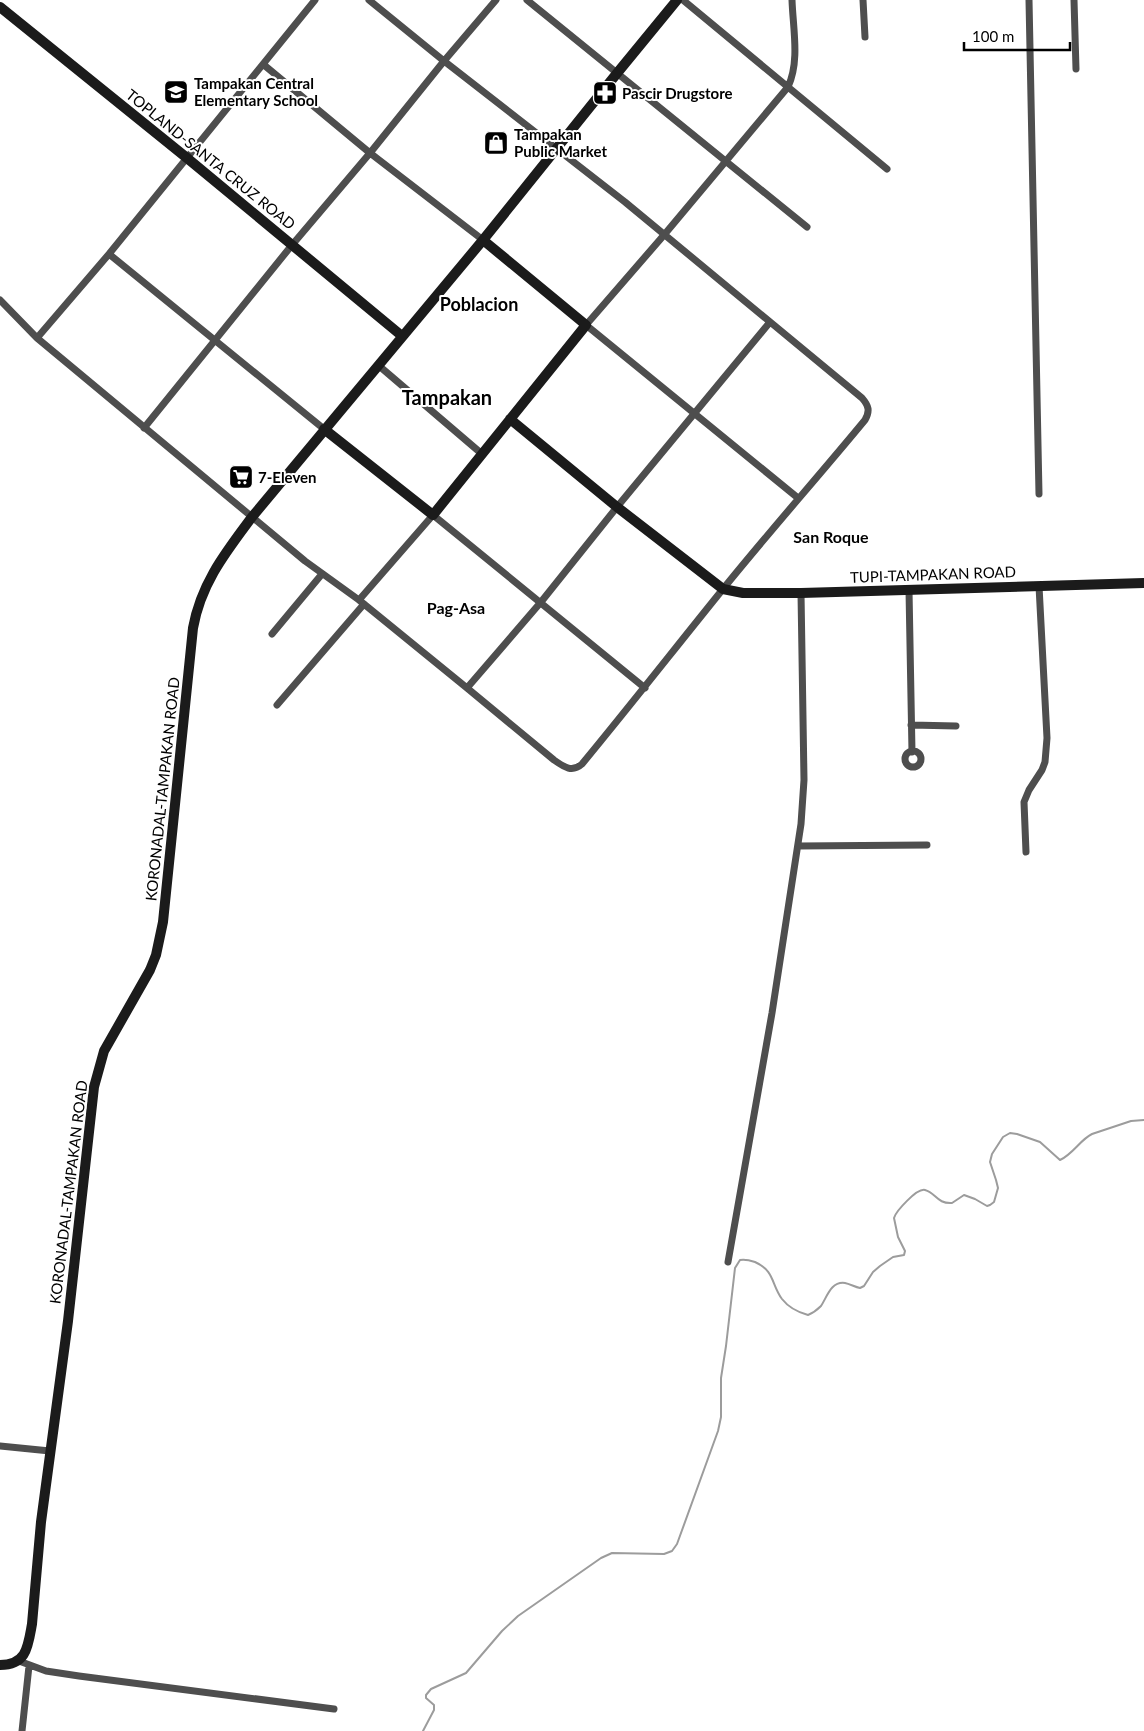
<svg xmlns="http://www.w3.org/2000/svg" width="1144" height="1731" viewBox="0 0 1144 1731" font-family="Lato,sans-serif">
<rect width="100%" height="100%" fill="#fff"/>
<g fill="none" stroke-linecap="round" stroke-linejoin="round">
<path stroke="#9c9c9c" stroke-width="2" d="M423 1731 434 1710V1705L426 1698V1695L431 1689 466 1673 502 1631 518 1616 601 1558 612 1553 664 1554 672 1551 677 1544 718 1431 721 1417V1378L726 1346 735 1268 740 1260C745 1259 749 1260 755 1262 775 1271 771 1284 782 1299 789 1308 797 1312 808 1315 813 1313 817 1310 821 1306 827 1297 831 1281 845 1283 850 1284 855 1287 860 1288L864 1286 873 1272 880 1266 893 1257 904 1255 905 1251 898 1237 894 1218C896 1211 917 1188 925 1190 936 1193 937 1204 952 1203L964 1195 975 1199 987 1206 990 1205 994 1202 998 1188 996 1180 990 1162 992 1154 1003 1137 1010 1133 1017 1134 1040 1142 1060 1160C1073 1154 1080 1140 1092 1134L1131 1121 1144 1120"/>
<path stroke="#4e4e4e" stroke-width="7" d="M315 0 109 254 37 338 305 561 359 600 467 688 554 760C564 767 572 773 582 764 630 706 676 647 723 589 769 532 818 477 865 420 870 411 869 406 862 398L625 202 444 61 369 0
M527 0 807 227
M683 0 887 169
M792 0C793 29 800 61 788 87L664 235 586 325 798 498
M863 0 865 37
M1029 0 1039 494
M1074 0 1076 69
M264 65 370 153 483 240
M109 254 324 429
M0 300 37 338
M378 365 482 454
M144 428 292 245 370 153 444 61 496 0
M909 590 912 752
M359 600 433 515 645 688
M272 634 322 574
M467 688 541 602 617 507 770 322
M277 705 364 604
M911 725 956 726
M905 759a8 8 0 1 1 16 0a8 8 0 1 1-16 0Z
M799 846 927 845
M1026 852 1024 802 1029 790 1042 770 1045 762 1047 738 1039 586
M728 1262 772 1013 801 824 804 780 801 593
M0 1446 50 1451
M19 1661 46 1671 79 1676 334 1709
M22 1731 29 1666"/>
<path stroke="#1b1b1b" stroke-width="10" d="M0 7 187 158 402 336
M510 419 617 507 723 589 743 593H801L1144 583
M324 429 433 515 586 325 483 240
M0 1665C27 1665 28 1646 32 1624L41 1522 68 1321 94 1087 104 1051 150 970 156 955 163 922 193 628C201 583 226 552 252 517L483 240 618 72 677 0"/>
</g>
<defs>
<symbol id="school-square" viewBox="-11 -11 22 22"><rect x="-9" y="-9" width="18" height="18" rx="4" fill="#000" stroke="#fff"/><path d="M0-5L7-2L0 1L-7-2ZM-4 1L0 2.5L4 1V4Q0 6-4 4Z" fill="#fff"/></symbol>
<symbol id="pharmacy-square" viewBox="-11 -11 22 22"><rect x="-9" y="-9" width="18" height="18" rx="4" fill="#000" stroke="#fff"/><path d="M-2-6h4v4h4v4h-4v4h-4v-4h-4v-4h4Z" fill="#fff"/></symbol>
<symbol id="shop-square" viewBox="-11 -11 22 22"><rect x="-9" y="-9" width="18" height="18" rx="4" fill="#000" stroke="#fff"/><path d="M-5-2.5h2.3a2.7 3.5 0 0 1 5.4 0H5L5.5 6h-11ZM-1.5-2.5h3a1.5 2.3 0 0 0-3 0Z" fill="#fff"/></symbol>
<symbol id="supermarket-square" viewBox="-11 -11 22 22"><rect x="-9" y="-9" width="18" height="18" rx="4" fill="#000" stroke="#fff"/><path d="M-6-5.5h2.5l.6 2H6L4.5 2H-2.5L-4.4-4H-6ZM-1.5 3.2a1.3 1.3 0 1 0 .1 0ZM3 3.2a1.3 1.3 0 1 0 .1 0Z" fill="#fff"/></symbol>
</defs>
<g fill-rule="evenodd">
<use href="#school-square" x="162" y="78" width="28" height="28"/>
<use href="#pharmacy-square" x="591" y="79" width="28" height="28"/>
<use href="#shop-square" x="482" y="129" width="28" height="28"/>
<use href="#supermarket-square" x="227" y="463" width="28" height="28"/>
</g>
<g text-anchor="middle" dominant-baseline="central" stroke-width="4" stroke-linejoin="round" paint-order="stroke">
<g font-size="15" font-weight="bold" fill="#000" stroke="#fff" text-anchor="start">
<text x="194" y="83">Tampakan Central<tspan x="194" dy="17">Elementary School</tspan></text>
<text x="622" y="93">Pascir Drugstore</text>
<text x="514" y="134">Tampakan<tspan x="514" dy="17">Public Market</tspan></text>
<text x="258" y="477">7-Eleven</text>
</g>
<g font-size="15" fill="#000" stroke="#fff">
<text transform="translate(211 159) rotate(39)">TOPLAND-SANTA CRUZ ROAD</text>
<text transform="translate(933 574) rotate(-2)">TUPI-TAMPAKAN ROAD</text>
<text transform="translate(162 789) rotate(-84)">KORONADAL-TAMPAKAN ROAD</text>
<text transform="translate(68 1192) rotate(-83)">KORONADAL-TAMPAKAN ROAD</text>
</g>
<g font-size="16" font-weight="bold" fill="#000" stroke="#fff">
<text x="831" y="536">San Roque</text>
<text x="456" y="607">Pag-Asa</text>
</g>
<g font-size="18" font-weight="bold" fill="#000" stroke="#fff">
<text x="479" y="304">Poblacion</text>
</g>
<g font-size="20" font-weight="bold" fill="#000" stroke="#fff">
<text x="447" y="397">Tampakan</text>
</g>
</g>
<path d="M964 42v8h106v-8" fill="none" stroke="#000000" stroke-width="2.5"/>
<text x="972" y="42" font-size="15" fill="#000000" stroke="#ffffff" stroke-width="4" paint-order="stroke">100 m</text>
</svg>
